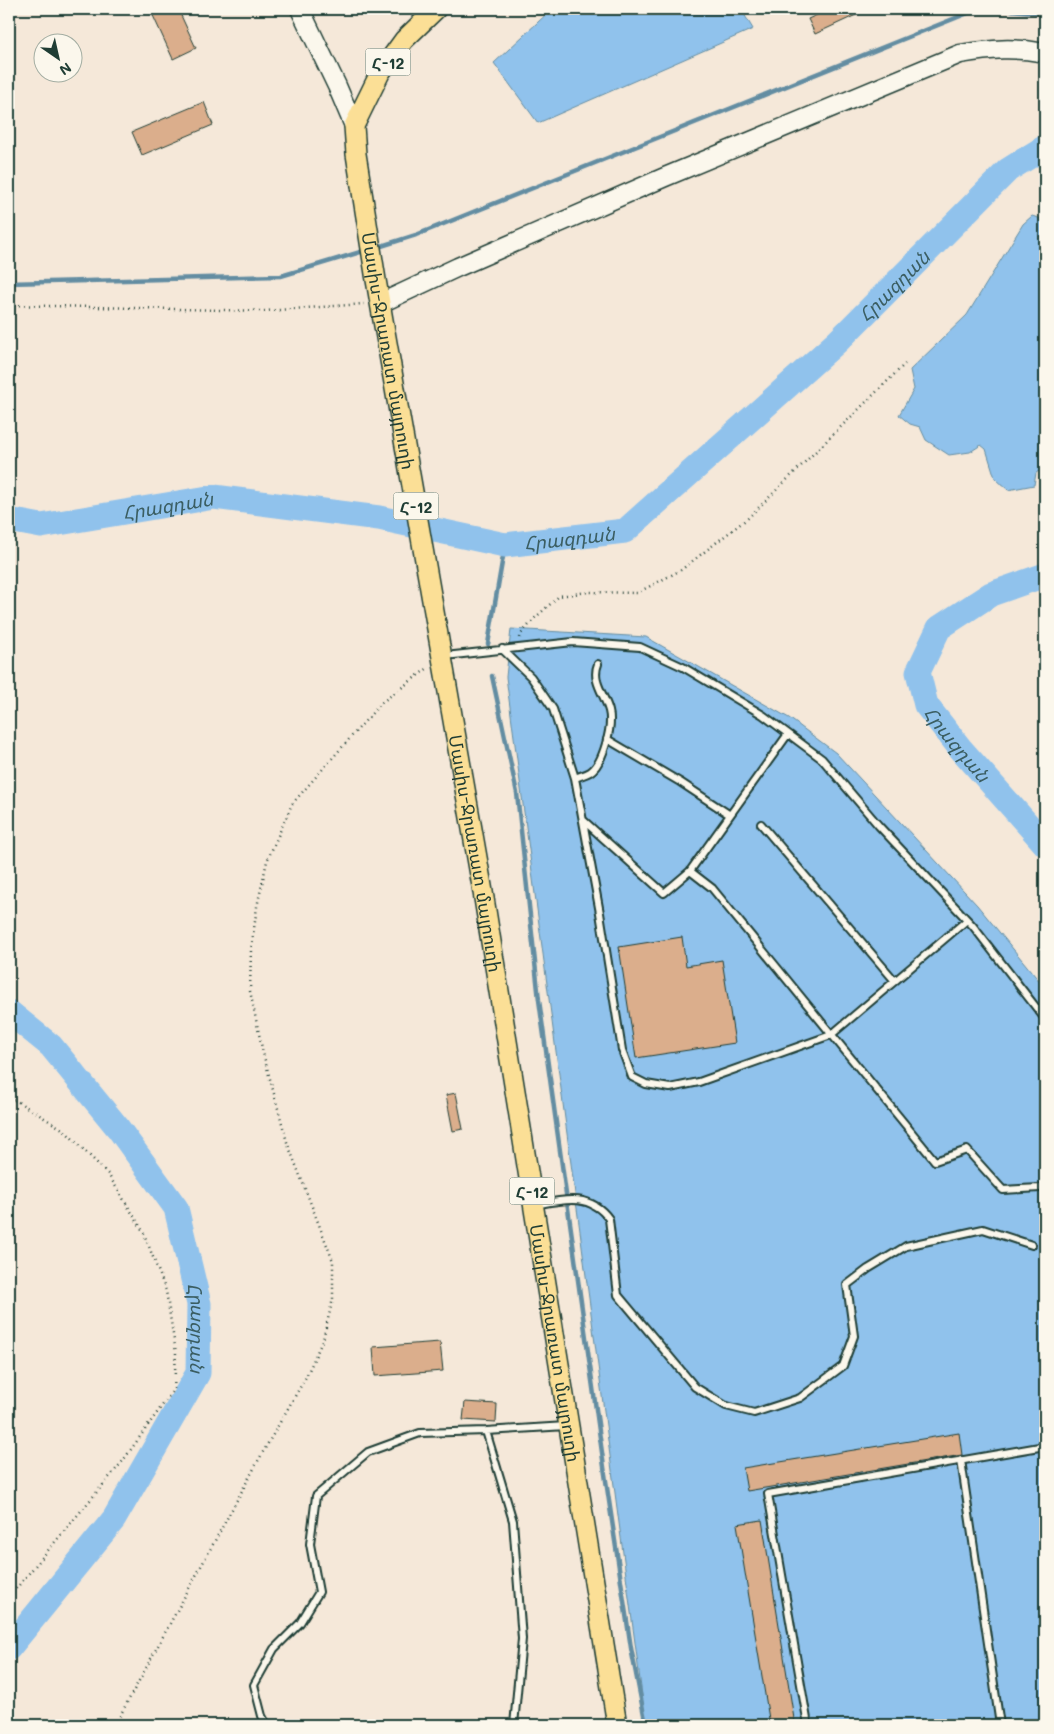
<svg xmlns="http://www.w3.org/2000/svg" width="1054" height="1734" viewBox="0 0 1054 1734" font-family="Mali,'Noto Sans Armenian',sans-serif">
<rect width="100%" height="100%" fill="#f5e8d9"/>
<filter id="ink" filterUnits="userSpaceOnUse"><feTurbulence type="fractalNoise" baseFrequency=".02" numOctaves="2"/><feDisplacementMap in="SourceGraphic" scale="10" xChannelSelector="R" yChannelSelector="G"/><feConvolveMatrix kernelMatrix="1 2 1 2 8 2 1 2 1" color-interpolation-filters="sRGB"/></filter>
<g filter="url(#ink)">
<path fill="#90c2ec" stroke="#638da2" d="M552 9H741L753 29 538 123 494 63Z
M1032 216 1045 220V467L1036 473 1034 485 1008 490 995 478 986 449 981 445 970 452 949 455 926 440 920 427 910 424 899 415 914 389 910 370 967 315 1023 224Z
M511 629 646 637 789 718 836 753 977 905 1045 988V1725H646L506 677Z"/>
<g fill="none" stroke-linecap="round" stroke-linejoin="round">
<path stroke="#638da2" stroke-width="4.5" d="M999 9 1045 13
M375 248 416 235 978 9
M9 283 281 276 367 250
M488 644 505 545
M492 676 517 793 539 1000 605 1474 631 1648 646 1725"/>
<g stroke="#90c2ec" stroke-width="25">
<path id="s1" d="M9 520 41 526 214 497 379 518 505 545 625 531 838 341 1008 170 1045 147"/>
<path id="s2" d="M1045 575 991 594 939 628 918 672 926 705 960 748 1045 844"/>
<path id="s3" d="M9 1012 51 1046 118 1128 176 1208 199 1304 198 1373 114 1519 9 1648"/>
</g>
</g>
<path fill="#dbae8c" stroke="#1f3d34" d="M150 9H178L196 48 173 59Z
M830 9H869L815 34 808 19Z
M204 102 213 125 142 155 132 132Z
M682 937 686 966 722 960 735 1043 636 1058 619 947Z
M456 1093 463 1129 453 1131 446 1095Z
M440 1342 443 1371 375 1376 373 1347Z
M465 1402 497 1404 496 1422 463 1420Z
M959 1433 962 1455 747 1491 743 1468Z
M762 1520 795 1725H770L737 1524Z"/>
<g fill="none" stroke-linecap="round" stroke-linejoin="round">
<defs>
<path id="lane" d="M502 649 531 677 553 709 575 778 600 913 622 1050 632 1077 646 1084 670 1088 699 1082 831 1035 967 920
M445 656 573 642 640 647 683 667 763 715 822 759 879 826 973 926 1045 1019
M607 739 680 782 730 815
M575 778C579 776 585 775 590 772 603 764 613 726 609 711 605 695 591 681 598 664
M583 820 664 893 690 871 788 734
M761 824 895 981
M690 871 712 888 935 1161 967 1150 1003 1190 1040 1188 1045 1185
M534 1205C562 1200 590 1192 609 1219L618 1295 695 1387 726 1406 754 1413 800 1398 843 1366 854 1336 847 1285 868 1269 906 1246 983 1229 1032 1245
M486 1431 513 1521 522 1639 514 1725
M961 1460 1000 1725
M267 1725 262 1716 254 1685 274 1649 300 1623 319 1592 310 1544 316 1496 368 1452 420 1433 486 1431 566 1426
M808 1725 768 1494 1045 1446"/>
<path id="secondary" d="M300 9 337 86 354 126
M381 303 458 267 665 177 960 54C991 49 1014 47 1045 53"/>
<g id="primary">
<path id="s4" d="M436 9 404 40 380 73 354 126 356 154 376 280 483 892 617 1725"/>
</g>
</defs>
<use href="#lane" stroke="#1f3d34" stroke-width="10"/>
<use href="#secondary" stroke="#1f3d34" stroke-width="21"/>
<use href="#primary" stroke="#1f3d34" stroke-width="22"/>
<path stroke="#1f3d34" stroke-width="2.5" stroke-dasharray="1 4" stroke-linecap="butt" d="M9 305 264 311 364 304
M520 638 521 634 535 618 559 596 588 592 637 593 681 570 748 518 905 364
M9 1102 15 1100 64 1130 108 1174 143 1231 166 1291 176 1353 174 1389 122 1462 9 1597
M115 1725 263 1452 306 1377 323 1339 333 1299V1261L287 1142 263 1053 250 991 251 950 257 907 267 861 292 804 381 703 428 668"/>
<use href="#lane" stroke="#fbf7ec" stroke-width="6"/>
<use href="#secondary" stroke="#fbf7ec" stroke-width="18"/>
<use href="#primary" stroke="#fbdf96" stroke-width="19"/>
</g>
</g>
<g text-anchor="middle" dominant-baseline="central" stroke-width="4" stroke-linejoin="round" paint-order="stroke">
<g fill="#fbf7ec" stroke="#61756b" stroke-width="1">
<rect x="365.5" y="48.5" width="45" height="27" rx="4"/>
<rect x="393.5" y="492.5" width="45" height="27" rx="4"/>
<rect x="509.5" y="1177.5" width="45" height="27" rx="4"/>
</g>
<g font-size="16" font-weight="bold" fill="#1f3d34">
<text x="388" y="62">Հ-12</text>
<text x="416" y="506">Հ-12</text>
<text x="532" y="1191">Հ-12</text>
</g>
<g font-size="18" fill="#1f3d34" stroke="#fbf7ec">
<text stroke="none"><textPath href="#s4" startOffset="372">Մասիս-Ջրառատ մայրուղի</textPath></text>
<text stroke="none"><textPath href="#s4" startOffset="882">Մասիս-Ջրառատ մայրուղի</textPath></text>
<text stroke="none"><textPath href="#s4" startOffset="1378">Մասիս-Ջրառատ մայրուղի</textPath></text>
</g>
<g font-size="19" font-style="italic" fill="#3b5e62" stroke="#fbf7ec">
<text stroke="none"><textPath href="#s1" startOffset="988">Հրազդան</textPath></text>
<text stroke="none"><textPath href="#s1" startOffset="161">Հրազդան</textPath></text>
<text stroke="none"><textPath href="#s1" startOffset="568">Հրազդան</textPath></text>
<text stroke="none"><textPath href="#s2" startOffset="252">Հրազդան</textPath></text>
<text stroke="none"><textPath href="#s3" startOffset="381">Հրազդան</textPath></text>
</g>
</g>
<rect width="1054" height="1734" fill="none" stroke="#fbf7ec" stroke-width="30"/>
<rect x="15" y="15" width="1024" height="1704" fill="none" stroke="#1f3d34" stroke-width="2" filter="url(#ink)"/>
<g transform="translate(58 58) rotate(146)"><circle r="24" fill="#fbf7ec" stroke="#a3ada2"/>
<path d="M0-4L9 19L0 12L-9 19Z" fill="#1f3d34"/>
<text y="-8" font-size="14" font-weight="bold" text-anchor="middle" fill="#1f3d34">N</text>
</g>
</svg>
